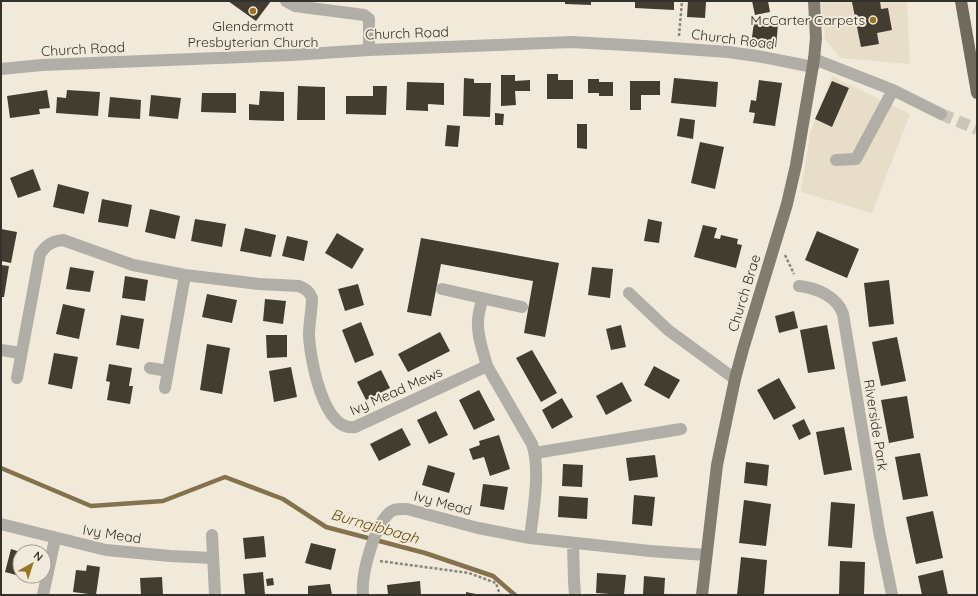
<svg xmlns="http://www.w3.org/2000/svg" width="978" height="596" viewBox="0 0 978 596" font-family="Quicksand,sans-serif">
<rect width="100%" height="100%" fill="#f1eadb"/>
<path fill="#e8ddc9" d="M821 1H907L910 64 840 58 825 39Z
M832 76 910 114 872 213 801 192 810 133Z"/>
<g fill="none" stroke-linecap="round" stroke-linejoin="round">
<path stroke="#84724d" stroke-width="4.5" d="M1 468 91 506 163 501 225 477 283 499 326 527 425 553 493 576 515 595"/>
</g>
<path fill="#423c31" d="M228 1H271L256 21Z
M565 1H591V5L565 4Z
M635 1H674V10L635 8Z
M688 1 706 2 705 18 687 17Z
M752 1H768L770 12 755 15Z
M857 1H880L881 9 888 8 892 30 877 33 879 44 861 47 852 2Z
M754 22 778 24 776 47 751 45Z
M547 74H558V80H573V99H547Z
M501 75H515V81L530 80V91H515L516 105 501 106Z
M464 78 474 79V83H491L490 117 463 116Z
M674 78 718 82 716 107 671 103Z
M588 79H599V82H613V96H599V93H588Z
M759 80 782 83 775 126 753 123 755 113 749 112 751 100 756 101Z
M630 81H660V95H641V110H630Z
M832 81 849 88 832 127 815 119Z
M407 82 444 83V105L428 104V111L406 110Z
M298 86 325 87V120H297Z
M373 86H387L386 115 346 114V96H373Z
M47 90 50 108 39 109 40 114 10 118 7 96Z
M67 90 100 92 98 116 56 113 57 97 66 98Z
M260 91 284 92V121L249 120V104L259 105Z
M202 93H236V113L201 112Z
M151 95 181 98 178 119 149 116Z
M110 97 141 100 140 119 108 117Z
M495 113 504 114 503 125H495Z
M680 118 695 120 693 139 677 136Z
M577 124H587V149L577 148Z
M447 125 460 126 458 147 445 146Z
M700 142 724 147 715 189 691 183Z
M33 169 41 190 18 198 10 178Z
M58 184 89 192 84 214 53 207Z
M102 199 132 205 128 227 98 222Z
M150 209 180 216 175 239 145 232Z
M195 219 226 224 222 247 191 241Z
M648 219 662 222 659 243 644 241Z
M703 225 717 228 714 238 720 239 721 235 738 239 737 244 742 245 736 268 694 257Z
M245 228 276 235 271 257 240 251Z
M1 229 17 232 11 263 1 261Z
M817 231 859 249 847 278 805 260Z
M337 233 364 249 352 269 325 253Z
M287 236 308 241 304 261 282 256Z
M421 238 559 263 545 337 524 333 533 281 441 264 431 316 407 312Z
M1 265 9 266 4 297H1Z
M70 267 94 271 90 292 66 289Z
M592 267 613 269 610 298 588 295Z
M125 276 148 280 145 301 122 298Z
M889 280 894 324 869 327 864 283Z
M358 284 364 305 345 311 338 289Z
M207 294 237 300 232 323 202 317Z
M265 299 286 301 283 324 263 321Z
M63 304 85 309 79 339 56 334Z
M794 311 798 328 779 333 775 316Z
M121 315 144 319 139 349 116 345Z
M361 322 374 355 355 363 342 330Z
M621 325 626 347 611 350 606 329Z
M827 325 835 369 808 373 800 330Z
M440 332 450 351 408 372 398 354Z
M266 335H287V357L267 358Z
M897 337 906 381 881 386 872 342Z
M207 344 230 348 222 394 200 390Z
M532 350 557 393 541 402 516 358Z
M54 353 78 357 72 389 48 384Z
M109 364 132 368 129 386H133L130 404 107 400 110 382 106 381Z
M654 366 680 380 669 399 644 385Z
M291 367 297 397 274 402 269 371Z
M381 370 390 388 366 400 357 382Z
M779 378 796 408 774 420 757 390Z
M622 382 632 401 606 415 596 396Z
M479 390 495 420 474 430 459 400Z
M907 396 914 438 889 443 881 400Z
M562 398 573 417 552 429 542 410Z
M436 411 448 435 429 444 417 420Z
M804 419 811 434 799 440 792 425Z
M844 427 852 470 824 475 816 432Z
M402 428 411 445 379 461 370 444Z
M499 435 510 469 490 476 484 457 473 460 469 449 480 445 479 441Z
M920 453 928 496 903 500 895 457Z
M655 455 658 477 629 481 626 458Z
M746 462 769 465 767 486 744 483Z
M563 464 583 465 582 487 562 486Z
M428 465 455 473 449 493 422 485Z
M483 484 508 487 504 510 480 506Z
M634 495 655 497 652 526 632 524Z
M559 496 588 498 587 519 558 517Z
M744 500 771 504 766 546 739 543Z
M831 502 855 504 852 548 828 546Z
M933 511 943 558 916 564 906 517Z
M264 536 266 557 245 559 243 538Z
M311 543 336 549 331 570 305 563Z
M11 549 20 552V576L5 572Z
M741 557 767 560 764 595H737Z
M840 561 865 562 864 595H839Z
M87 565 100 567 96 595 73 592 76 570 86 571Z
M943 570 948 595H922L918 576Z
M263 572 265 595H245L243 574Z
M597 573 626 575 624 595 596 593Z
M644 576 665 578 664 595H643Z
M162 577 163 595H141L140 578Z
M273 578 274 585 267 586 266 579Z
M420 581 421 595H388L387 585Z
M330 584 332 595H308V586Z
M466 592 476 594V595H466Z"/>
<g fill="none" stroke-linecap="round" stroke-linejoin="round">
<path stroke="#cbc5b8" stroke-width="12" stroke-dasharray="12 6" stroke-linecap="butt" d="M941 114 977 129"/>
<path stroke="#8c877d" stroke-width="2.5" stroke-dasharray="3 2" stroke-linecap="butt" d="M679 36 682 1
M785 255 794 274
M380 561 469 573 496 583 500 595"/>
<path stroke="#b1aea8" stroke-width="12" d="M286 1 295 6 364 15 369 19V50
M814 59 893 90 941 114
M1 69 42 65 291 55 369 50 572 42 644 46 728 52 757 56 813 67
M836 160 856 159 893 90
M799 286C816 288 837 296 843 314L879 531 892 595
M442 289 522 307
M629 293 668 330 735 379
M482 299C481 306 478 314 478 321 477 336 483 351 487 366
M1 350 21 353
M150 368 168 371
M17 378 40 254C46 245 52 241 63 240L133 265 185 275 259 284 299 286C306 289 309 291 312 298 312 310 309 323 309 335 310 358 323 432 355 427L487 366 532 444C541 469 533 511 530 538
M165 388 185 275
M535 453 681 429
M1 524 106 550 170 556 213 558
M212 535 215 595
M573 543 574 581 575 595
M43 595 55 539
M363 595C361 573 374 528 389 513 394 508 401 509 407 509L478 528 530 538 650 551 706 555"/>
<path stroke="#817b70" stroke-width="12" d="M702 595 717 465 735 379 743 349 787 204 796 165 814 59 816 38 814 1"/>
<path stroke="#70695d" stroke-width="12" d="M961 1 977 93"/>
</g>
<g fill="#997520" stroke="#f1eadb" stroke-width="1.5">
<circle cx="253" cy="11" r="4"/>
<circle cx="873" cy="20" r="4"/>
</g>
<g text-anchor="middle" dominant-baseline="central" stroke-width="4" stroke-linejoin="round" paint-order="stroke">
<g font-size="14" fill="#33312b" stroke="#f1eadb" text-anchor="end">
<text x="865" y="20">McCarter Carpets</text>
<text x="253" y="26" text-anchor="middle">Glendermott<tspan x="253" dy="16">Presbyterian Church</tspan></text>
</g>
<g font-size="14" fill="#33312b" stroke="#f1eadb">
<text transform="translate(407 33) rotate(-2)">Church Road</text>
<text transform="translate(733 39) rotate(7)">Church Road</text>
<text transform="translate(83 49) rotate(-3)">Church Road</text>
<text transform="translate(744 293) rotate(-73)">Church Brae</text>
<text transform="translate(396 391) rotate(-24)">Ivy Mead Mews</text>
<text transform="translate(876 425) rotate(81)">Riverside Park</text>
<text transform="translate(443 503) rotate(15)">Ivy Mead</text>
<text transform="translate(112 534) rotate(9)">Ivy Mead</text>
</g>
<g font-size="15" font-style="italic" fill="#684e0e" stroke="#f1eadb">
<text transform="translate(375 526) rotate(16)">Burngibbagh</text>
</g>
</g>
<rect width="978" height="596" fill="none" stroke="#33312b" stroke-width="4"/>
<g transform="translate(32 564) rotate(39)"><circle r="19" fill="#f1eadb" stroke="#a5a095"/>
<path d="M0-3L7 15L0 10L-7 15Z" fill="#997520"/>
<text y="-6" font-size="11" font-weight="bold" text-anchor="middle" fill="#33312b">N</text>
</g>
</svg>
